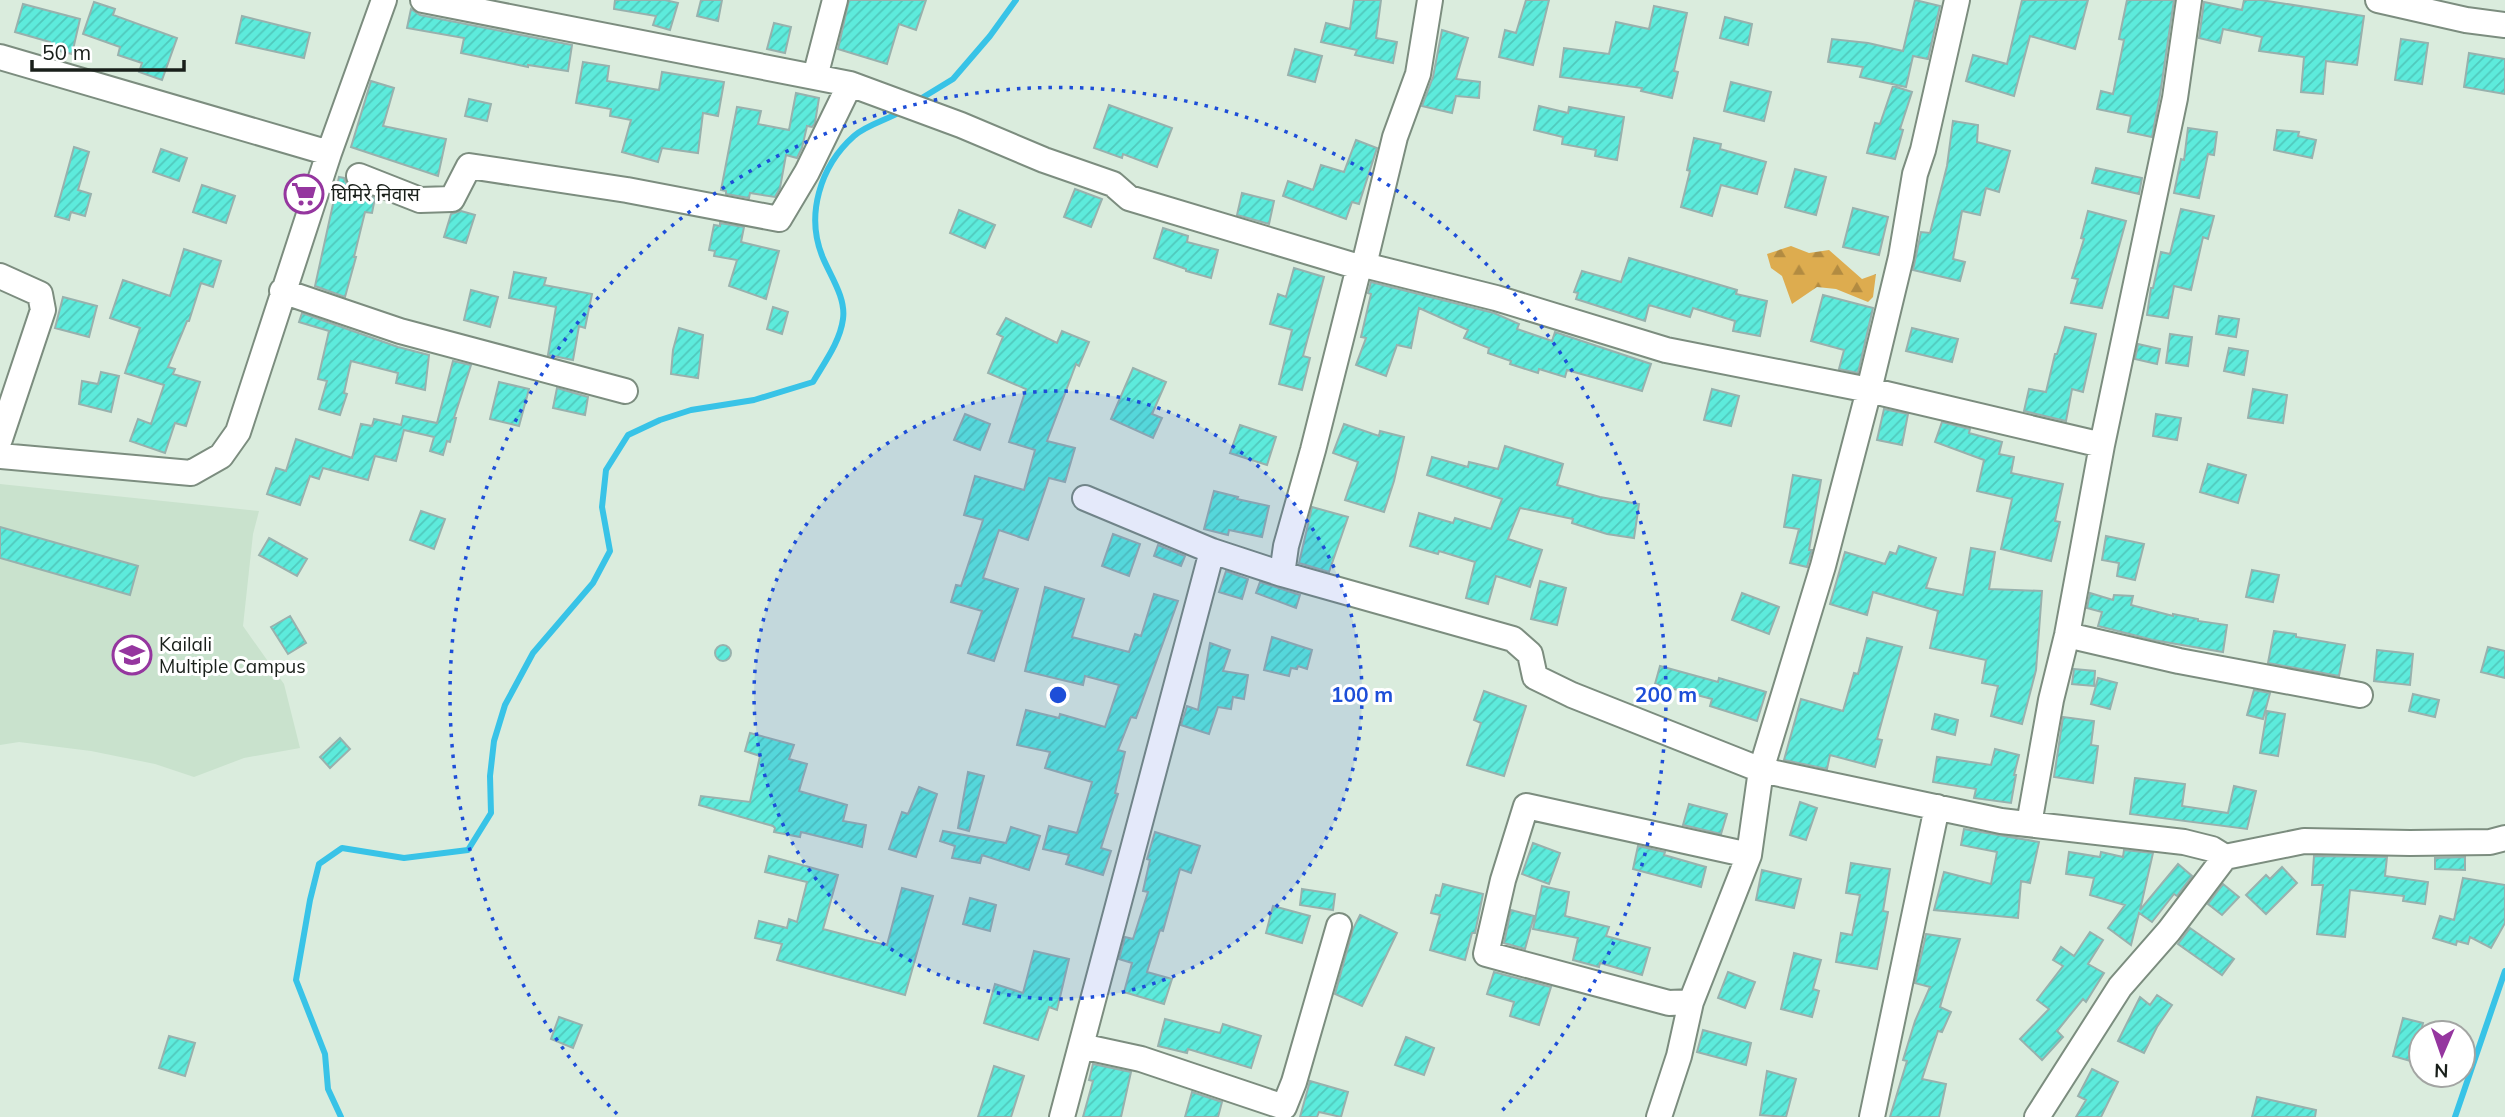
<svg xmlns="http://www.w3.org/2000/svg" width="2505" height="1117" viewBox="0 0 2505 1117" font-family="Mulish,'Noto Sans Devanagari',sans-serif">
<defs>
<pattern id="forest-firs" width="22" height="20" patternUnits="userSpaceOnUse" patternTransform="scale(1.75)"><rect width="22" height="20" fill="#ddac4f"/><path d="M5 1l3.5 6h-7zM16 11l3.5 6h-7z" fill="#b28b41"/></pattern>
<pattern id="building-hatch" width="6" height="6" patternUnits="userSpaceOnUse" patternTransform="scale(1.75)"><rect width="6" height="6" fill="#5debdc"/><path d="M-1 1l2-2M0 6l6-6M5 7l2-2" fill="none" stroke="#50c9bc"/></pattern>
</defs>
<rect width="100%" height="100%" fill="#daecdd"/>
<path fill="#c9e2cd" d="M0 484 259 511 253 534 243 626 284 684 300 748 244 758 194 777 155 764 91 751 19 742 0 745Z"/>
<path fill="url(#forest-firs)" d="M1791 246 1809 253 1829 250 1862 279 1876 274 1873 297 1868 302 1836 289 1817 287 1792 304 1782 276 1771 268 1767 254Z"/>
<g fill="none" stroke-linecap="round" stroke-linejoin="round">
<path stroke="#38c3e7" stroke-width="6" d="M917 101 953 79 990 36 1016 0
M341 1117 328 1089 325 1054 296 980 310 900 319 864 342 848 404 858 468 850 491 813 490 776 494 741 505 705 533 653 593 583 610 551 602 507 606 470 628 435 660 420 691 410 754 400 813 382C824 363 840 342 843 319 846 298 831 277 823 258 805 216 820 166 854 136 866 125 887 120 902 111
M2455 1117 2505 971"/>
</g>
<path fill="url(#building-hatch)" stroke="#98b1ad" stroke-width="2" d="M615 0H665L678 3 670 30 653 25 656 16 614 9Z
M701 0H722L718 21 697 16Z
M849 0H926L916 30 899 24 887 64 838 49Z
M1354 0H1381L1376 38 1397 42 1393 63 1355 55 1357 50 1321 42 1326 23 1350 29Z
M1526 0H1549L1533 65 1499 57 1505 30 1516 33Z
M1915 0 1940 6 1928 59 1913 56 1906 87 1860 77 1863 67 1828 62 1832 39 1868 43 1903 51Z
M2022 0H2088L2075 49 2030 36 2014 96 1966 81 1973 55 2007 64Z
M2127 0H2174L2160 95 2152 137 2128 132 2131 116 2097 109 2101 91 2113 94 2124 40 2119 39Z
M2244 0H2261L2364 16 2357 65 2326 61 2323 94 2301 92 2304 57 2259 51 2262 37 2223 29 2220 43 2199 38 2204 2 2242 10Z
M94 2 115 9 113 15 177 38 162 80 139 72 142 63 118 55 120 47 83 34Z
M23 4 80 19 72 54 48 48 50 42 15 32Z
M1654 6 1687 13 1674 71 1678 72 1672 98 1641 91 1642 88 1560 77 1564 48 1609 54 1616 22 1649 29Z
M411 9 420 15 572 45 568 71 528 65V67L461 53 464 38 407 28Z
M242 16 310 33 304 58 236 43Z
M1725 17 1752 24 1748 45 1720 38Z
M774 23 791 27 785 53 767 49Z
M1442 30 1468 38 1456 79 1480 82 1479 98 1456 96 1452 113 1422 106 1433 77Z
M2401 39 2428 43 2422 84 2395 80Z
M1295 49 1322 56 1315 82 1288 75Z
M2469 53 2505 59V94L2464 87Z
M583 62 609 66 607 81 659 90 662 72 724 82 718 116 703 113 698 153 662 148 658 162 622 152 631 120 610 116 611 109 576 103Z
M371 81 394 88 383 126 446 139 438 176 351 147Z
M1731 82 1771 92 1764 121 1724 111Z
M1893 86 1912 92 1900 129 1903 130 1895 159 1867 153 1875 123 1880 124Z
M796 93 819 98 815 123 812 127 807 126 802 148 797 158 786 155 780 188 775 197 750 193 749 198 726 194V191L721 190 737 107 761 111 758 124 789 130Z
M469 99 491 104 487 121 465 116Z
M1109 105 1172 128 1157 167 1123 154 1122 158 1094 148Z
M1539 106 1568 113 1569 107 1624 117 1617 160 1595 156 1596 150 1562 144 1563 137 1534 130Z
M1953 121 1978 125 1977 142 2010 151 1999 192 1986 188 1980 215 1962 211 1953 259 1965 262 1960 281 1913 270 1921 232 1930 233 1947 166Z
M2188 128 2217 132 2214 155 2208 154 2199 198 2174 193 2181 159 2184 160Z
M2277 130 2299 132 2298 136 2316 140 2312 158 2274 150Z
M1694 138 1721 144 1720 149 1766 162 1757 194 1721 185 1712 216 1681 207 1690 171 1687 170Z
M1356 140 1377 148 1359 204 1352 202 1346 219 1283 196 1288 181 1313 190 1321 165 1344 172Z
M74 147 89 152 78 190 91 194 85 216 71 212 69 220 55 216Z
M161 149 187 158 179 181 153 172Z
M2096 168 2142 178 2139 194 2092 183Z
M1795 169 1826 177 1816 215 1785 207Z
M339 177 344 178 347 185 353 190 375 198 372 213 365 212 354 257H356L345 297 315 286Z
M202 185 235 196 226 223 193 212Z
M1075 189 1102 199 1091 227 1064 217Z
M1242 193 1274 201 1269 224 1237 215Z
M1853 208 1888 217 1879 255 1843 247Z
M2181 209 2214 216 2208 239 2203 237 2191 290 2174 286 2168 318 2147 315 2151 288H2153L2161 252 2170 254Z
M959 210 995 225 985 248 950 233Z
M461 211 475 215 466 243 444 237 451 214Z
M2088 211 2126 221 2102 308 2071 303 2078 279 2072 278 2084 239 2081 238Z
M720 223 744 227 741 242 779 251 766 299 729 286 737 260 714 256 715 251 709 250 714 225 720 226Z
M1163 228 1188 236 1187 242 1218 250 1211 278 1186 271V269L1154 258Z
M184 249 221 261 213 287 201 283 189 321H187L168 367 175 369 173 374 200 382 186 426 175 423 165 453 130 441 138 419 151 424 164 385 125 373 140 328 110 318 123 280 170 296Z
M1629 258 1737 290 1736 294 1767 301 1760 336 1733 331 1735 321 1693 308 1690 317 1649 305 1645 321 1576 299 1578 293 1574 292 1582 271 1621 282Z
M1294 268 1324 277 1303 356 1310 358 1302 390 1279 384 1292 330 1270 324 1278 294 1286 297Z
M514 272 546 278 544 285 592 294 585 328 579 326 573 360 548 355 556 307 509 298Z
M1371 282 1494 313 1519 324 1517 329 1552 341 1555 332 1651 364 1642 391 1567 370 1565 377 1539 369 1538 373 1510 364 1511 361 1488 353 1489 348 1464 338 1468 330 1419 308 1411 348 1397 345 1386 376 1356 365 1366 338 1361 337 1371 294 1368 293Z
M471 290 498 297 490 327 464 320Z
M1823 295 1873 308 1858 373 1839 369 1844 350 1811 341Z
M63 297 97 306 89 337 55 328Z
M773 307 788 312 782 334 767 329Z
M302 313 398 347 429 355 425 390 396 383 398 373 351 361 344 393 347 394 340 415 319 409 327 381 318 379 329 331 299 322Z
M2219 316 2239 319 2236 337 2216 334Z
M1006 318 1057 343 1062 331 1089 342 1079 366 1076 364 1047 441 1075 448 1065 482 1049 478 1028 540 999 530 983 578 1018 589 994 661 968 653 982 611 951 602 956 585 961 586 983 520 964 515 975 476 1024 490 1035 450 1009 442 1026 389 988 373 1003 337 997 334Z
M2065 327 2096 334 2083 392 2072 389 2066 421 2024 411 2029 389 2046 392 2055 354H2057Z
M679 328 703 335 698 378 671 374 673 350Z
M1912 328 1958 339 1952 362 1906 351Z
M2170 334 2192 337 2188 366 2166 363Z
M2138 344 2160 349 2157 364 2135 359Z
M2229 348 2248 351 2244 375 2224 371Z
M453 361 471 365 454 418H456L450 442 447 441 443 455 430 451 434 437 404 430 396 461 375 456 368 480 323 468 319 479 310 476 300 505 267 494 276 468 286 471 296 439 352 458 361 424 372 426 374 419 401 425 403 416 437 423Z
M1133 368 1166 382 1152 414 1162 418 1153 438 1111 419Z
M101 372 119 376 111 412 79 404 82 381 98 384Z
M499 382 529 389 519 426 490 419Z
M557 388 588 397 585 415 553 408Z
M1712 389 1739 396 1731 426 1704 420Z
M2253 389 2287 395 2283 423 2248 418Z
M1884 409 1908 414 1902 445 1877 440Z
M965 414 990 424 980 450 954 440Z
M2156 414 2181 418 2177 440 2153 436Z
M1942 422 1970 429 1969 433 2002 442 1999 454 2014 457 2011 473 2063 484 2055 521 2060 522 2051 561 2001 549 2012 499 1977 491 1984 460 1935 442Z
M1344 424 1379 436 1380 431 1404 437 1394 481 1384 512 1345 500 1358 462 1333 453Z
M1240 425 1276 437 1267 465 1230 453Z
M1505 446 1563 464 1557 485 1600 497 1639 504 1634 538 1607 534 1572 523 1573 519 1520 508 1508 539 1542 550 1530 587 1496 576 1488 604 1466 598 1475 562 1439 551 1438 554 1410 546 1419 513 1453 523 1455 518 1491 529 1502 499 1427 475 1432 457 1468 467 1469 462 1498 469Z
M2208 464 2246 475 2238 503 2200 492Z
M1793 475 1821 480 1809 550H1812L1807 567 1790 563 1799 529 1784 527Z
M1214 491 1238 497 1237 499 1269 506 1262 537 1229 530 1228 535 1204 529Z
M1312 507 1348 517 1329 572 1299 563Z
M421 511 445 519 434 549 410 540Z
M0 527 138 566 130 595 0 558Z
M1113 534 1140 544 1129 576 1102 566Z
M2106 536 2144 544 2135 580 2117 576 2119 563 2102 560Z
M269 538 307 559 297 576 259 555Z
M1158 545 1185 556 1181 566 1154 556Z
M1899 546 1936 558 1926 588 1963 595 1971 548 1995 552 1989 589 2042 591 2036 670 2022 724 1991 716 1998 686 1982 683 1986 660 1930 648 1938 611 1873 592 1867 615 1830 604 1845 552 1885 564 1890 552 1896 554Z
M2252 570 2279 575 2273 602 2246 597Z
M1226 571 1248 579 1242 599 1219 592Z
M1540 581 1566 588 1557 625 1531 619Z
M1260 582 1300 595 1296 608 1256 593Z
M1045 587 1084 599 1072 637 1129 652 1135 634 1141 636 1154 594 1178 601 1136 718 1131 717 1118 750 1125 752 1115 793 1118 794 1101 848 1111 851 1103 875 1066 864 1069 855 1043 849 1049 826 1077 833 1092 782 1045 768 1050 752 1017 745 1026 710 1059 718 1060 714 1105 727 1119 685 1085 676 1083 685 1025 671Z
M1742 593 1779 607 1769 634 1732 620Z
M2090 593 2113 600 2114 595 2133 596 2131 605 2173 616V614L2198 619V621L2227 625 2223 652 2153 640 2098 626 2102 612 2087 608Z
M290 616 306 643 288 654 271 627Z
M2274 631 2296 634V637L2345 645 2339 676 2268 663Z
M1272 637 1312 650 1307 669 1298 666 1297 669 1291 668 1289 676 1264 670Z
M1867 638 1902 647 1877 739 1882 740 1875 767 1830 755 1827 769 1784 760 1801 699 1843 711 1854 673 1858 674Z
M1210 643 1230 650 1223 671 1248 675 1244 699 1233 697 1231 709 1218 707 1209 734 1181 725 1187 706 1198 710Z
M715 653a8 8 0 1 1 16 0a8 8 0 1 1-16 0Z
M2488 647 2505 651V678L2481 672Z
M2377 650 2413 654 2410 685 2374 681Z
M1660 666 1718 682 1719 678 1766 692 1757 721 1710 706 1712 699 1655 684Z
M2074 669 2095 671 2094 686 2072 684Z
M2098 678 2117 683 2110 709 2091 704Z
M2254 690 2270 693 2263 719 2247 715Z
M1484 691 1526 706 1504 776 1467 765 1481 723 1474 720Z
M2413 694 2439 700 2435 717 2409 711Z
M2267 711 2285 714 2278 756 2260 753Z
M1935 714 1958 720 1955 735 1932 729Z
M2063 717 2094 721 2091 745 2098 746 2093 783 2054 777Z
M750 733 794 745 789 759 807 764 799 791 847 805 843 821 866 825 862 847 801 832 800 837 774 832 775 828 773 826 699 805 701 796 750 802 760 756 745 751Z
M340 738 350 749 330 768 320 757Z
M1995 749 2019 755 2014 775H2016L2011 803 1974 798 1976 789 1933 782 1937 757 1991 765Z
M968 772 984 776 969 831 958 828Z
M2135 778 2185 784 2182 806 2228 813 2234 786 2256 791 2247 829 2130 814Z
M919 787 937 794 916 857 889 849 902 812 908 814Z
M1800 802 1817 808 1806 840 1790 835Z
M1689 804 1727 814 1721 834 1683 825Z
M1011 827 1040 836 1029 870 982 855 980 863 952 858 955 846 940 841 943 831 1006 843Z
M1964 829 2039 842 2030 883 2021 881 2018 918 1934 910 1944 872 1991 884 1997 852 1961 845Z
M1155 832 1200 846 1191 873 1180 869 1163 931 1160 930 1147 972 1172 979 1164 1004 1124 992 1132 963 1119 959 1125 937 1133 939 1148 892 1143 891 1150 860 1147 859Z
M1533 843 1560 853 1549 884 1522 874Z
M1638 846 1665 852 1664 855 1706 867 1701 887 1633 869Z
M2124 850 2153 853 2140 910 2178 864 2192 876 2177 896 2174 894 2152 922 2139 913 2131 945 2108 928 2125 905 2090 895 2094 878 2066 874 2069 852 2100 857 2101 852 2123 857Z
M769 856 838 875 823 929 865 940 887 945 902 888 933 896 905 995 777 960 782 944 755 938 759 921 787 928 789 919 797 922 807 882 765 872Z
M2314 856 2387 857 2385 876 2428 882 2425 904 2403 901 2404 896 2350 890 2345 937 2317 934 2323 885H2312Z
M2465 857V870L2435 869V858Z
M1851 863 1890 869 1883 911 1888 912 1877 969 1836 962 1841 933 1852 935 1860 895 1846 893Z
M2282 867 2297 883 2266 914 2246 895 2266 875 2270 879Z
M1762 870 1801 879 1794 908 1756 900Z
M2463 878 2505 885V923L2491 948 2470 937 2468 944 2457 941 2456 945 2433 938 2440 916 2454 920Z
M1443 884 1483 894 1475 933H1472L1465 960 1430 950 1440 915 1431 913 1436 895 1440 896Z
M2223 884 2239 897 2222 915 2208 904Z
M1542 886 1569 892 1565 916 1609 927 1606 936 1650 948 1642 975 1600 963 1599 967 1573 960 1578 938 1533 929Z
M1302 889 1335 894 1333 910 1300 905Z
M970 898 996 905 990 931 963 924Z
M1273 906 1310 916 1302 943 1266 933Z
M1511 910 1534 916 1525 949 1504 943Z
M1360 915 1397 933 1362 1006 1335 994 1353 929Z
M2190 928 2234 959 2222 975 2178 944Z
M2090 932 2103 940 2088 964 2104 973 2086 1002 2083 999 2057 1031 2063 1037 2042 1060 2020 1039 2049 1009 2037 1000 2063 966 2053 960 2061 947 2074 956Z
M1926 934 1960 939 1940 1007 1951 1012 1942 1032 1938 1031 1922 1079 1946 1084 1939 1117H1890L1907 1061 1903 1060 1915 1021 1930 987 1915 983Z
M1034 951 1069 959 1057 1010 1049 1007 1038 1040 984 1023 995 984 1023 993Z
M1794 953 1821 960 1813 989 1819 991 1812 1017 1781 1009Z
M1494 972 1551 987 1539 1025 1510 1016 1514 1002 1487 994Z
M1728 972 1755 982 1745 1008 1718 998Z
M2157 995 2172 1005 2157 1027 2144 1053 2118 1041 2140 997 2150 1005Z
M559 1017 582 1025 573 1048 551 1039Z
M2403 1018 2423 1023 2414 1062 2393 1056Z
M1165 1019 1220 1033 1223 1024 1261 1036 1251 1068 1188 1049 1187 1053 1158 1046Z
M1703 1030 1751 1043 1746 1065 1697 1052Z
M169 1036 195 1043 185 1076 159 1068Z
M1406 1037 1434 1048 1424 1075 1395 1065Z
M1093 1064 1131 1072 1121 1117H1083L1093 1081 1089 1080Z
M994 1066 1024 1076 1011 1117H978Z
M2092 1069 2118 1082 2101 1117H2076L2086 1100 2078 1096Z
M1767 1071 1796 1079 1786 1117 1760 1115Z
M1310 1081 1348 1092 1341 1117 1319 1112 1317 1117H1300Z
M1192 1092 1222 1102 1218 1117H1185Z
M2257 1097 2316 1110 2315 1117H2252Z"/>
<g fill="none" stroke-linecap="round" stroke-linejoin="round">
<defs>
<path id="minor" d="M423 0 850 84 961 125 1044 160 1113 184 1129 198 1359 267
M2378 0 2466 20 2505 25
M0 57 329 153
M815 77 835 0
M359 176 420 200 452 199 469 166 627 190 779 219 807 172 850 84
M1364 265 1496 298 1666 350 1869 390 2102 445
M0 276 40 294 43 310 0 439
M282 291 400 331 625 391
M0 456 191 473 221 456 238 432 329 153 384 0
M1085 498 1212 551 1282 574 1513 639 1530 654 1535 677 1572 695 1761 770 2001 821 2184 842 2212 849 2225 857 2304 841 2410 843 2490 842 2505 838
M1282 574 1286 546 1313 450 1359 267 1364 265 1395 137 1418 74 1430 0
M2067 635 2179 661 2360 695
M2029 824 2051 700 2067 635 2102 445 2175 98 2189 0
M1691 1002 1669 1003 1486 954 1503 880 1526 806 1749 855
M1081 1046 1141 1059 1284 1107 1294 1082 1339 926
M1062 1117 1212 551
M1659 1117 1679 1056 1691 1002 1749 855 1761 770 1823 566 1869 390 1901 257 1915 174 1923 150 1957 0
M1872 1117 1937 807
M2037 1117 2120 987 2169 931 2225 857"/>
</defs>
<use href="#minor" stroke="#7c8d7f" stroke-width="28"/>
<use href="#minor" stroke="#fff" stroke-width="24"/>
</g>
<circle cx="1058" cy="695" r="304" fill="#1d4ed8" fill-opacity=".12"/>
<g fill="none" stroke="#1d4ed8" stroke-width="3.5" stroke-dasharray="3.5 7">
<circle cx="1058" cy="695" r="304"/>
<path d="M617 1114A608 608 0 1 1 1499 1114"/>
</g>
<defs>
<symbol id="supermarket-ring" viewBox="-11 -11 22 22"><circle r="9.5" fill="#fff" stroke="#95369f" stroke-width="1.5"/><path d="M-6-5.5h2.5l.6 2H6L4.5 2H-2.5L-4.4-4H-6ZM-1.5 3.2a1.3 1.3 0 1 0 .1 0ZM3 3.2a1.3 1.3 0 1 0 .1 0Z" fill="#95369f"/></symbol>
<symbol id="university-ring" viewBox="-11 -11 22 22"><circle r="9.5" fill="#fff" stroke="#95369f" stroke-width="1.5"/><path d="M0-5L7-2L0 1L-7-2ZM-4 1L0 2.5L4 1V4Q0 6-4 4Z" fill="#95369f"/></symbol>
</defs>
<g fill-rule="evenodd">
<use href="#supermarket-ring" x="282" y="172" width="44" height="44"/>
<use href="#university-ring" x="110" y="633" width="44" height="44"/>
</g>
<g text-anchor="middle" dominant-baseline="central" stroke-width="6" stroke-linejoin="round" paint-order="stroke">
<g font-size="19" fill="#191f1a" stroke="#fff" text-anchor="start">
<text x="331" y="194">घिमिरे निवास</text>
<text x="159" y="644">Kailali<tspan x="159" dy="22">Multiple Campus</tspan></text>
</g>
</g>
<circle cx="1058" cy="695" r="10" fill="#1d4ed8" stroke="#fff" stroke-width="3.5"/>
<g font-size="21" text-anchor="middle" font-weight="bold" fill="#1d4ed8" stroke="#fff" stroke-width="6" stroke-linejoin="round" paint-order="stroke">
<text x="1362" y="702">100 m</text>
<text x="1666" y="702">200 m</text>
</g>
<g transform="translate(2442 1054) rotate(182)"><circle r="33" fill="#ffffff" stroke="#a3a5a3" stroke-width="2"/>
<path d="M0-5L12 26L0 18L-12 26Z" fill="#95369f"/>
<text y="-10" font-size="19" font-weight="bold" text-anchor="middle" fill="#191f1a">N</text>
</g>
<path d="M32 60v10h152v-10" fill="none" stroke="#191f1a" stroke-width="3.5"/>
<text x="42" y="60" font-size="21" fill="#191f1a" stroke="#ffffff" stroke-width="5" paint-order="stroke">50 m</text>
</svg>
